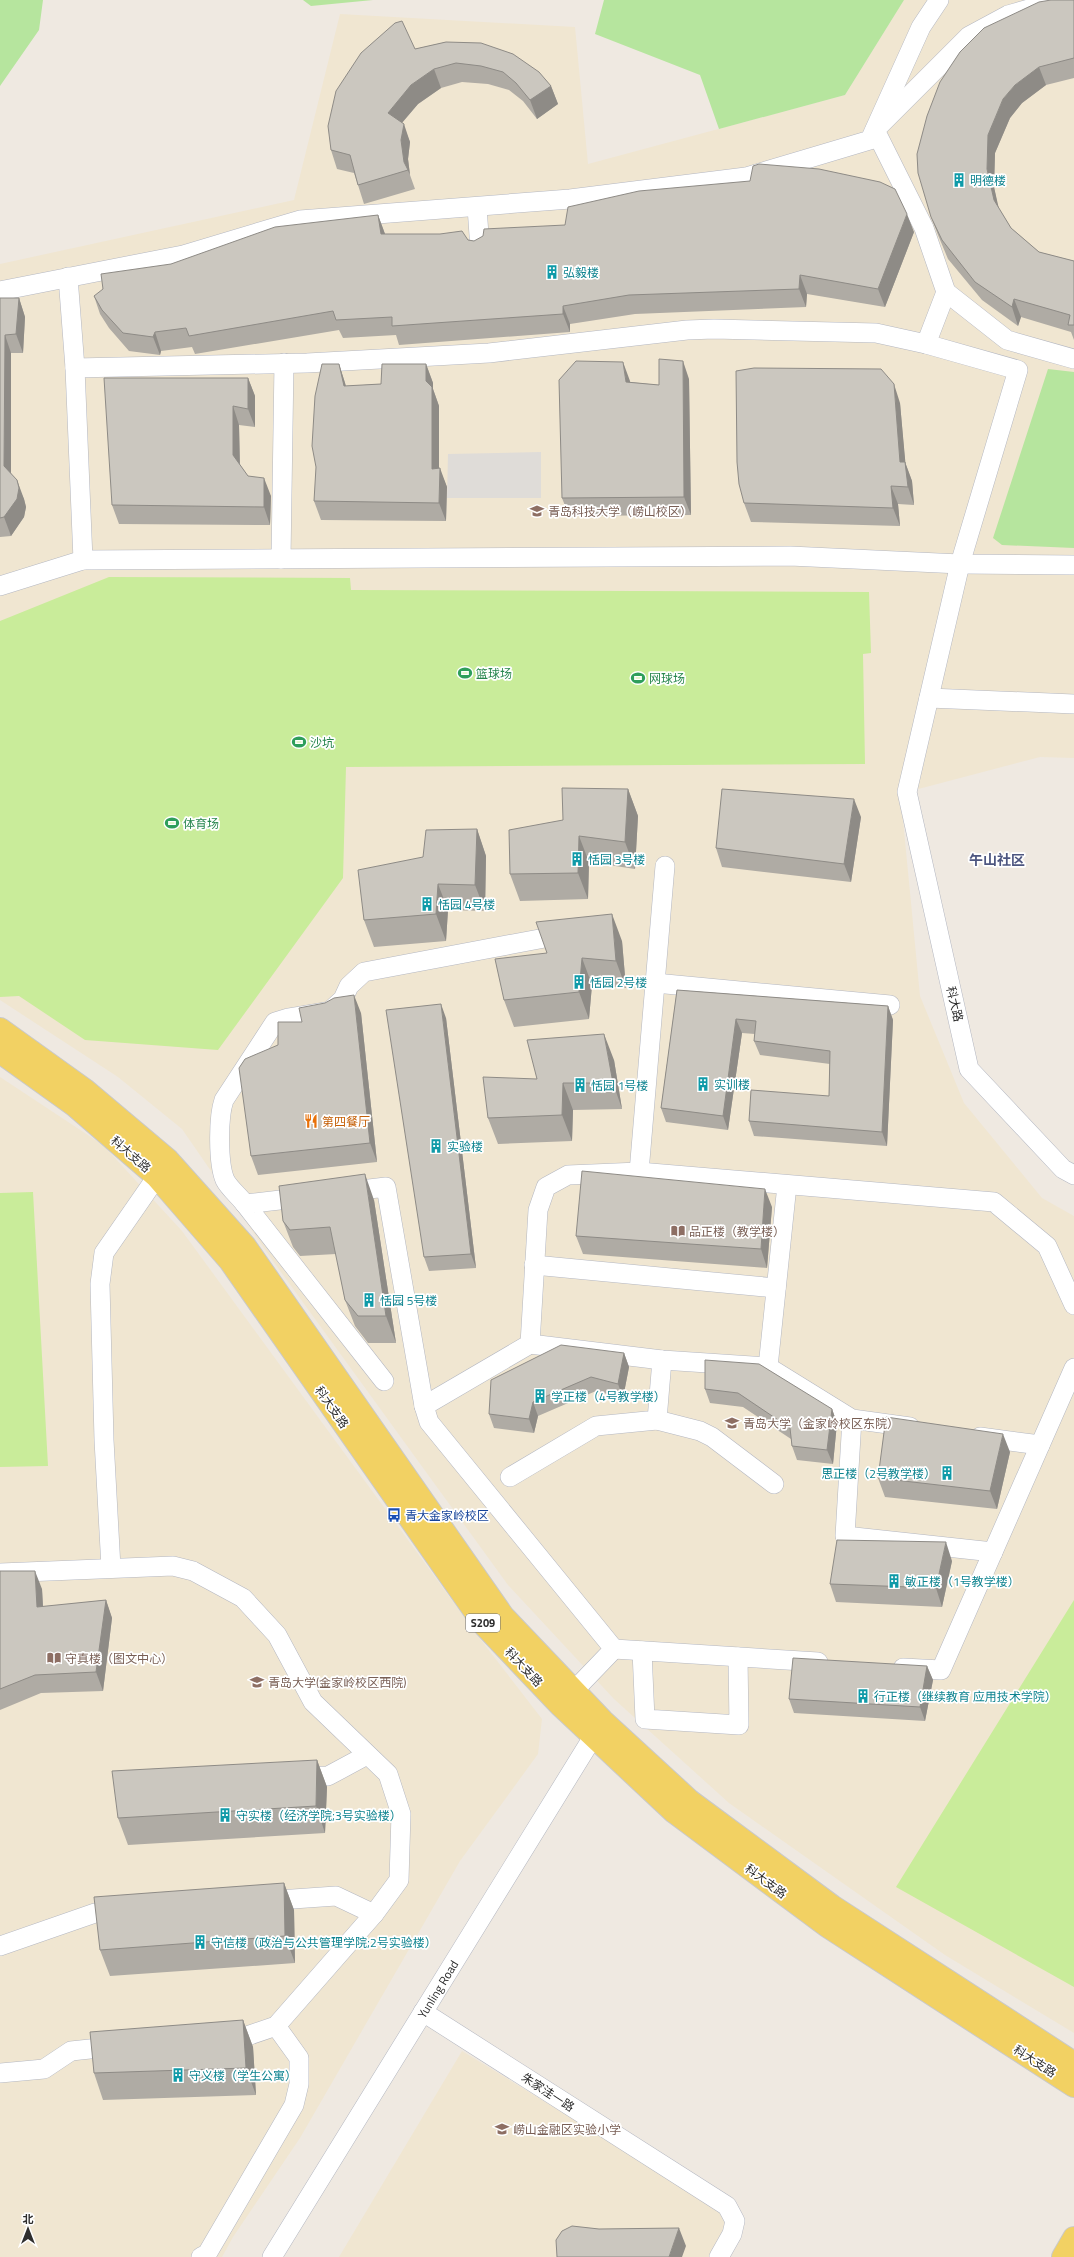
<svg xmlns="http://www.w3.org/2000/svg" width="1074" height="2257" viewBox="0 0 1074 2257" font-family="'Titillium Web','Noto Sans SC',sans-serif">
<rect width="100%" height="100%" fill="#efe9e1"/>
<path fill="#f0e6d1" d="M904 0H1074V758L1040 757 907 792 900 789 920 996 964 1103 1042 1198 1074 1216V2033L945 1955 729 1803 614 1699 508 1585 273 1261 182 1129 118 1077 0 1000V264L294 200 340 14 575 27 588 164 845 95Z
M0 1077 103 1145 182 1231 484 1644 542 1719 538 1754 460 1861 300 2138 233 2237 222 2257H0Z
M462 2051 717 2207 726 2221 715 2257H339Z"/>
<path fill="#b6e59e" d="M0 0H43L39 30 0 86Z
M303 0H373L311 6Z
M604 0H904L845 95 719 129 700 75 595 34Z
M1048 369 1074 372V548L1002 545 993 538Z"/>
<path fill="#c9ec9a" d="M109 577 350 578 351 590 869 592 871 653 863 654 865 764 346 767 343 878 218 1050 85 1040 19 996 0 997V621Z
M33 1192 48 1466 0 1467V1193Z
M1074 1600V1987L896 1887Z"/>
<path fill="#dfdcd8" d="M541 452V498H447L448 454Z"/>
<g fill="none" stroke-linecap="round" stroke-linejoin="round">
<defs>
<g id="minor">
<path d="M477 207 480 249"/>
<path d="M68 277 75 368 83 560"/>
<path d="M0 291 183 255 300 220 570 199 746 177 870 140 921 27 939 0"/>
<path d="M946 292 1007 340 1074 359"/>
<path d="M926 344 946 292 924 228 875 130 969 36 1008 15 1060 0"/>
<path d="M75 368 307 363 489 353 687 330 714 329 876 333 926 344 1018 370 960 564 907 792 969 1069 1063 1169 1074 1175"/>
<path d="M281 559 284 363"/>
<path d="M0 586 83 560 790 556 960 564 1074 565"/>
<path d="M929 698 1074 704"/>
<path d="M655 983 890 1005"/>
<path d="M639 1172 665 866"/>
<path d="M344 1192 386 1187 424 1406 429 1422 614 1649 563 1702"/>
<path d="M306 1197 245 1204 384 1381"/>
<path d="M245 1204C239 1196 229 1188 225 1180 218 1164 218 1117 224 1100L275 1022 288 1018 330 1011 343 999 349 986 364 972 550 937"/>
<path d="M534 1265 776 1288"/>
<path d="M530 1344 662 1360 768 1367 852 1419 910 1427"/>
<path d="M768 1367 787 1185"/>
<path d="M424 1406 530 1344 538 1210 546 1187 568 1175 639 1172 994 1202 1047 1246 1074 1305"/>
<path d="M852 1419 845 1536 993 1552"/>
<path d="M657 1420 700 1431 712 1437 774 1484"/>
<path d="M980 1437 1040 1445"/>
<path d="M510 1477 596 1426 657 1420 662 1360"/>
<path d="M111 1568 104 1440 100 1284 104 1253 165 1165"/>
<path d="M0 1573 173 1566 193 1571 243 1598 277 1635 313 1702 388 1774 401 1814 399 1880 374 1914 276 2026 244 2037 224 2039"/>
<path d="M614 1649 818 1662"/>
<path d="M642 1651 645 1719 739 1725 738 1657"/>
<path d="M903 1668 941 1670 1074 1368"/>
<path d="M298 1777 328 1776 367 1755"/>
<path d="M264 1901 336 1896 374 1914"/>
<path d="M0 1946 95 1913 121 1911"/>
<path d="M423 2012 727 2206 735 2221 732 2234 719 2257"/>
<path d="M0 2073 44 2069 71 2051 118 2046"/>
<path d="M201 2257 207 2254 294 2105 299 2084V2058L276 2026"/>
<path id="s1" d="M272 2257 601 1724"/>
</g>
<path id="major" d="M0 1029 85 1090 168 1160 245 1246 503 1616 603 1721 690 1801 832 1906 1074 2063
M0 1052 74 1105 157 1177 230 1261 485 1626 560 1705 674 1812 827 1926 1074 2086
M1063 2257 1074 2238"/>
</defs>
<use href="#minor" stroke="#b4b7c1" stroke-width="20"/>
<use href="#major" stroke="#c9c9c9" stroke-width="24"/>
<use href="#minor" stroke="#fff" stroke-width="19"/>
<use href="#major" stroke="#f2d163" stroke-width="22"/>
</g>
<path fill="#afaba4" d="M1074 0V78L1046 85 1022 103 1010 118 995 153 994 187 998 207 1011 228 1039 252 1074 261V340L1071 332 1021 317 1018 326 982 300 948 259 938 235 931 217Z
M446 42 551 86 558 104 537 119 523 101 509 90 488 84 462 82 441 88 418 104 402 123 410 142 408 159 410 175 415 189 364 204 358 185 354 173 337 169 331 150 415 49Z
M378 215 385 234 468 240 474 241 914 232 885 307 807 294 806 307 635 314 570 324V332L399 345 396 335 343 338 339 330 195 354 192 347 161 351 160 355 129 351 109 328 100 314 94 296 171 264Z
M0 298H19L25 317 23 353H11V473L24 499 26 507 24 517 11 536 0 537Z
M339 364 346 386 381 384 426 364 433 383V389L439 406V468L447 487 446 521 321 520 314 501Z
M248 378 255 396V427L239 425 240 465 248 476 271 496 270 525 119 524 112 505Z
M689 379 691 515 569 516 562 498 630 381V382L659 385Z
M900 403 905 462 912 481 914 505 898 504 900 526 751 522 744 503Z
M628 789 638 816 635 869 589 862 588 899 520 901 510 874 563 820Z
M861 817 851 882 722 867 716 848Z
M477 829 486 856 485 911 448 910 446 941 374 947 364 920 423 857Z
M622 941 626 988 592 985 589 1019 514 1027 504 1000 547 953Z
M677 990 888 1006 893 1020 887 1146 754 1136 749 1121 829 1096 830 1064 760 1055 754 1041 755 1034 742 1033 728 1130 666 1122 661 1108Z
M361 1013 377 1162 258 1175 251 1156 278 1045 302 1022Z
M446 1018 476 1268 429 1271 424 1257Z
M614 1060 622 1109 573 1110 572 1141 498 1144 488 1118 537 1079Z
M374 1200 396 1343H368L355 1326 345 1300 336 1254 300 1256 293 1247 283 1221Z
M772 1207 767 1268 583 1254 576 1236Z
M624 1353 629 1367 623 1398 596 1391 538 1416 534 1433 494 1428 489 1414Z
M705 1360 832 1409 837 1423 833 1464 797 1460 792 1446 791 1439 743 1407 710 1403 705 1389Z
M1010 1452 997 1509 885 1497 878 1478Z
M952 1561 942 1607 836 1602 830 1584Z
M0 1571 42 1589 43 1607 106 1600 112 1618 103 1691 41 1693 0 1710Z
M927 1666 933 1680 925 1721 794 1713 789 1699Z
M317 1760 327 1787 325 1833 128 1845 118 1818Z
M284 1883 294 1910 295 1963 110 1976 100 1950Z
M243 2020 253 2047 256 2095 103 2100 94 2073Z"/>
<path fill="#8e8b86" d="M1039 67 1046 85 1022 103 1010 118 995 153 994 187 1001 218 994 200 987 169 988 135 1003 99 1015 85Z
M434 69 441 88 418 104 394 132 388 113 411 85Z
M551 86 558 104 537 119 530 100Z
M404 124 410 142 408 159 410 175 404 162 401 140Z
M907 214 914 232 885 307 878 289Z
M378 215 385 234H381Z
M800 275 807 294 806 307 799 289Z
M19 298 25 317 23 353 16 334Z
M1014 299 1021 317 1018 326 1012 307Z
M563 306 570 324V332L563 314Z
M155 332 161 351 160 355 153 337Z
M5 335 11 353V485L4 466Z
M683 361 689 379 691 515 684 497Z
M623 362 630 381 632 401 626 382Z
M339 364 345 383 350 404 344 386Z
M426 364 433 383V389L439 406V487L432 469 426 381Z
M248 378 255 396V427L248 409Z
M894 384 900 403 907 480 900 462Z
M233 406 239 425 240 473 233 455Z
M905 462 912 481 914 505 908 487Z
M440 468 447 487 446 521 439 503Z
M264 478 271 496 270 525 264 507Z
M17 480 24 499 26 507 24 517 11 536 4 517Z
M891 486 898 504 900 526 893 508Z
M628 789 638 816 635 869 625 842Z
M854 799 861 817 851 882 844 864Z
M477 829 486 856 485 911 475 885Z
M579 836 589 862 588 899 578 873Z
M438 884 448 910 446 941 436 914Z
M612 914 622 941 626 988 616 961Z
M582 958 592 985 589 1019 579 992Z
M354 995 361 1013 377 1162 370 1143Z
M441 1004 446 1018 476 1268 471 1254Z
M888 1006 893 1020 887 1146 882 1132Z
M736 1019 742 1033 728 1130 723 1116Z
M604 1034 614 1060 622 1109 613 1083Z
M563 1083 573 1110 572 1141 562 1115Z
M365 1174 374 1200 396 1343 386 1316Z
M765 1189 772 1207 767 1268 761 1249Z
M624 1353 629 1367 623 1398 618 1384Z
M533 1402 538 1416 534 1433 529 1419Z
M832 1409 837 1423 833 1464 827 1450Z
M1003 1434 1010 1452 997 1509 990 1491Z
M946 1542 952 1561 942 1607 936 1588Z
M35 1571 42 1589 44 1626 37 1607Z
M106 1600 112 1618 103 1691 96 1672Z
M927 1666 933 1680 925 1721 920 1707Z
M317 1760 327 1787 325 1833 316 1806Z
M284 1883 294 1910 295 1963 285 1936Z
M243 2020 253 2047 256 2095 246 2068Z
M679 2228 686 2246 682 2257H669Z"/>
<path fill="#cbc7bf" stroke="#8e8b86" d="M1051 0H1074V58L1039 67 1015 85 1003 99 988 135 987 169 994 200 1011 228 1039 252 1074 261V325H1068L1070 315 1014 299 1012 307 975 282 942 240 931 217 918 173 917 154 927 116 940 82 960 52 984 28 1039 2Z
M402 21 415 49 446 42 481 43 513 54 539 72 551 86 530 100 516 83 503 72 481 66 456 63 434 69 411 85 388 113 404 124 401 140 404 162 408 170 358 185 350 155 331 150 328 126 336 91 361 53 395 23Z
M759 164 819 169 880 182 895 189 907 214 878 289 800 275 799 289 629 295 563 306V314L392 326V317L336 320 333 311 189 336 186 328 155 332 153 337 123 333 102 310 94 296 103 289 101 274 171 264 275 227 378 215 381 234H440L462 231 468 240 474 241 483 236 484 229 565 225 568 207 639 191 750 181 753 166Z
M0 298H19L16 334 5 335 4 466 17 480 19 488 17 499 4 517 0 518Z
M659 359 683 361 684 497 562 498 559 380 576 361 623 362 626 382 659 385Z
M322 364H339L344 386 381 384 382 364H426V381L432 387V469L440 468 439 503 314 501 316 467 312 446 315 396Z
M754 368 881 369 894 384 900 462H905L908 487 891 486 893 508 744 503 739 484 737 462 736 371Z
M104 378H248V409L233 406V455L248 476 264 478V507L112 505Z
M562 788 628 789 625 842 579 836 578 873 510 874 509 830 563 820Z
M722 789 854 799 844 864 716 848Z
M477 829 475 885 438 884 436 914 364 920 358 870 423 857 426 830Z
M612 914 616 961 582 958 579 992 504 1000 495 959 547 953 536 922Z
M677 990 888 1006 882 1132 749 1121 751 1090 829 1096 830 1051 754 1041 756 1021 736 1019 723 1116 661 1108Z
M354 995 370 1143 251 1156 239 1068 245 1059 278 1045V1022H302L299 1008 325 1003 334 998Z
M441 1004 471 1254 424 1257 386 1010Z
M604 1034 613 1083H563L562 1115 488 1118 483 1077 537 1079 527 1040Z
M582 1171 765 1189 761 1249 576 1236Z
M365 1174 386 1316H358L345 1300 330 1227 290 1230 283 1221 279 1186Z
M561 1345 624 1353 618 1384 591 1377 533 1402 529 1419 489 1414 491 1380Z
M705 1360 759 1364 832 1409 827 1450 792 1446 790 1428 738 1393 705 1389Z
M886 1417 1003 1434 990 1491 878 1478Z
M837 1540 946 1542 936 1588 830 1584Z
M0 1571H35L37 1607 106 1600 96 1672 35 1675 0 1689Z
M793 1658 927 1666 920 1707 789 1699Z
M317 1760 316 1806 118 1818 112 1771Z
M284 1883 285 1936 100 1950 94 1897Z
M243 2020 246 2068 94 2073 90 2032Z
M572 2226 599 2229 679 2228 669 2257H557L556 2240 562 2231Z"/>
<defs>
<symbol id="building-bare" viewBox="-9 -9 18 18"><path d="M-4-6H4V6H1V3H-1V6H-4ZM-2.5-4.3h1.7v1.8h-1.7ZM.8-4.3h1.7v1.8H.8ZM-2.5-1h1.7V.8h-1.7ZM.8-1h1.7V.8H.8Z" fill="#0f9aa8" stroke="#fff" stroke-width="2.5" paint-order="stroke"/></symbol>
<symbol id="university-bare" viewBox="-9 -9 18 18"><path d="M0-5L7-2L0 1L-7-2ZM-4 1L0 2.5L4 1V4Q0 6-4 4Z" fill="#8d6e63" stroke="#fff" stroke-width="2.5" paint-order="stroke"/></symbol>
<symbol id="stadium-bare" viewBox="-9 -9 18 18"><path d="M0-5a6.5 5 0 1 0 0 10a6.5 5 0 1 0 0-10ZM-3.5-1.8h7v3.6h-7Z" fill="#2e9e5b" stroke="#fff" stroke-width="2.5" paint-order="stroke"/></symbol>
<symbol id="restaurant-bare" viewBox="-9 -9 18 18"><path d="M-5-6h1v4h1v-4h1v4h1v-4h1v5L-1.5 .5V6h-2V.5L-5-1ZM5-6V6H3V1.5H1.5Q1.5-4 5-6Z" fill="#e8710a" stroke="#fff" stroke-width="2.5" paint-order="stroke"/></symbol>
<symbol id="library-bare" viewBox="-9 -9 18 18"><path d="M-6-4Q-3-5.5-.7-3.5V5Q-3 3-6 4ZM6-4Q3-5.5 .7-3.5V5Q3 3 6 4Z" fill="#8d6e63" stroke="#fff" stroke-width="2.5" paint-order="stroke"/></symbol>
<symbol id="bus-bare" viewBox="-9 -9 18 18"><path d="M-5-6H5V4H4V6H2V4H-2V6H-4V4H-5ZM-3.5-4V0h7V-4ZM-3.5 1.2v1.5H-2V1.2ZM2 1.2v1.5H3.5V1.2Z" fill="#1a4fb4" stroke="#fff" stroke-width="2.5" paint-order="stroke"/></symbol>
<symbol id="school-bare" viewBox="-9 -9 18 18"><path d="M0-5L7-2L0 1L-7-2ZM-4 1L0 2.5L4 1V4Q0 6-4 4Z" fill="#8d6e63" stroke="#fff" stroke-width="2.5" paint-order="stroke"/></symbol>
</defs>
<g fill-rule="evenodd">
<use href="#building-bare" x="949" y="170" width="20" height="20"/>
<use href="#building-bare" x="542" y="262" width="20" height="20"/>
<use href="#university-bare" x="527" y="501" width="20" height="20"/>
<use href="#stadium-bare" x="455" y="663" width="20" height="20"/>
<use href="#stadium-bare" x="628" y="668" width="20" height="20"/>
<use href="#stadium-bare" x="289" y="732" width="20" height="20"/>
<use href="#stadium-bare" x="162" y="813" width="20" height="20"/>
<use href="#building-bare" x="567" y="849" width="20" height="20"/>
<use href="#building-bare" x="417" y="894" width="20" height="20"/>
<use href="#building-bare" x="569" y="972" width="20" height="20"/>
<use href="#building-bare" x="693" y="1074" width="20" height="20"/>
<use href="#building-bare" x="570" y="1075" width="20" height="20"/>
<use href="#restaurant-bare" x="301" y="1111" width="20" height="20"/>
<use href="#building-bare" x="426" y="1136" width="20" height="20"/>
<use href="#library-bare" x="668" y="1221" width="20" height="20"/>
<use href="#building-bare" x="359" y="1290" width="20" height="20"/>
<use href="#building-bare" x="530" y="1386" width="20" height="20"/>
<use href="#university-bare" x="722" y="1413" width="20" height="20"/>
<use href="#building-bare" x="937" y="1463" width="20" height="20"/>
<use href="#bus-bare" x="384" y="1505" width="20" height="20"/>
<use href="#building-bare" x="884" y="1571" width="20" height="20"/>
<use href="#library-bare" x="44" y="1648" width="20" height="20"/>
<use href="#university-bare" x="247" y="1672" width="20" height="20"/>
<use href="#building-bare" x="853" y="1686" width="20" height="20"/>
<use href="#building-bare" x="215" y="1805" width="20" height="20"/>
<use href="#building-bare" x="190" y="1932" width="20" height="20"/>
<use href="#building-bare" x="168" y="2065" width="20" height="20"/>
<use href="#school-bare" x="492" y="2119" width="20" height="20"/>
</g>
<g text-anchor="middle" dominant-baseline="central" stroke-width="3.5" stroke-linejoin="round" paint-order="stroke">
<rect fill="#fff" stroke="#6d6d6d" stroke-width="1" x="466" y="1614" width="34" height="18" rx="3"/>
<g font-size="11" font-weight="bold" fill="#2e2e2e">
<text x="483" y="1623">S209</text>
</g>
<g font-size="12" fill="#0d838f" stroke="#fff" text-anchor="start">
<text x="970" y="180">明德楼</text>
<text x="563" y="272">弘毅楼</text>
<text x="588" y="859">恬园 3号楼</text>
<text x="438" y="904">恬园 4号楼</text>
<text x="590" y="982">恬园 2号楼</text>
<text x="714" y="1084">实训楼</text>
<text x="591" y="1085">恬园 1号楼</text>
<text x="447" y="1146">实验楼</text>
<text x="380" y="1300">恬园 5号楼</text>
<text x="551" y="1396">学正楼（4号教学楼）</text>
<text x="936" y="1473" text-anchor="end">思正楼（2号教学楼）</text>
<text x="905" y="1581">敏正楼（1号教学楼）</text>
<text x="874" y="1696">行正楼（继续教育 应用技术学院）</text>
<text x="236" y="1815">守实楼（经济学院;3号实验楼）</text>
<text x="211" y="1942">守信楼（政治与公共管理学院;2号实验楼）</text>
<text x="189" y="2075">守义楼（学生公寓）</text>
</g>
<g font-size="12" fill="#785e54" stroke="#fff" text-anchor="start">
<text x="548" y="511">青岛科技大学（崂山校区）</text>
<text x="689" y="1231">品正楼（教学楼）</text>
<text x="743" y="1423">青岛大学（金家岭校区东院）</text>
<text x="65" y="1658">守真楼（图文中心）</text>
<text x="268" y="1682">青岛大学(金家岭校区西院)</text>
<text x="513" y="2129">崂山金融区实验小学</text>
</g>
<g font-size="12" fill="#27864d" stroke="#fff" text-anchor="start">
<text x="476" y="673">篮球场</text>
<text x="649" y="678">网球场</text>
<text x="310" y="742">沙坑</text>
<text x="183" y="823">体育场</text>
</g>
<g font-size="12" fill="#2e2e2e" stroke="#fff">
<text transform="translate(955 1004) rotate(77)">科大路</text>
<text transform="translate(131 1154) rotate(41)">科大支路</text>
<text transform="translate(332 1407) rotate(55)">科大支路</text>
<text transform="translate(524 1667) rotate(47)">科大支路</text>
<text transform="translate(766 1881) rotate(37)">科大支路</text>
<text stroke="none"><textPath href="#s1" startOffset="315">Yunling Road</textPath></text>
<text transform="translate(1035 2061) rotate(33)">科大支路</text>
<text transform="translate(548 2092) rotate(33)">朱家洼一路</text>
</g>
<g font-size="12" fill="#c56008" stroke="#fff" text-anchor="start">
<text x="322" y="1121">第四餐厅</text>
</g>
<g font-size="12" fill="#164399" stroke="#fff" text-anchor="start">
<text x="405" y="1515">青大金家岭校区</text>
</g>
<g font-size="14" font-weight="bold" fill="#4d5680" stroke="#fff">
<text x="997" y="859">午山社区</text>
</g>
</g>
<g transform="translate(28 2229)" stroke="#ffffff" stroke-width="3" paint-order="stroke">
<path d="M0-3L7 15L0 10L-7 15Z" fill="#2e2e2e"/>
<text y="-6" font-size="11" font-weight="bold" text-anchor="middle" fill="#2e2e2e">北</text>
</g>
</svg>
